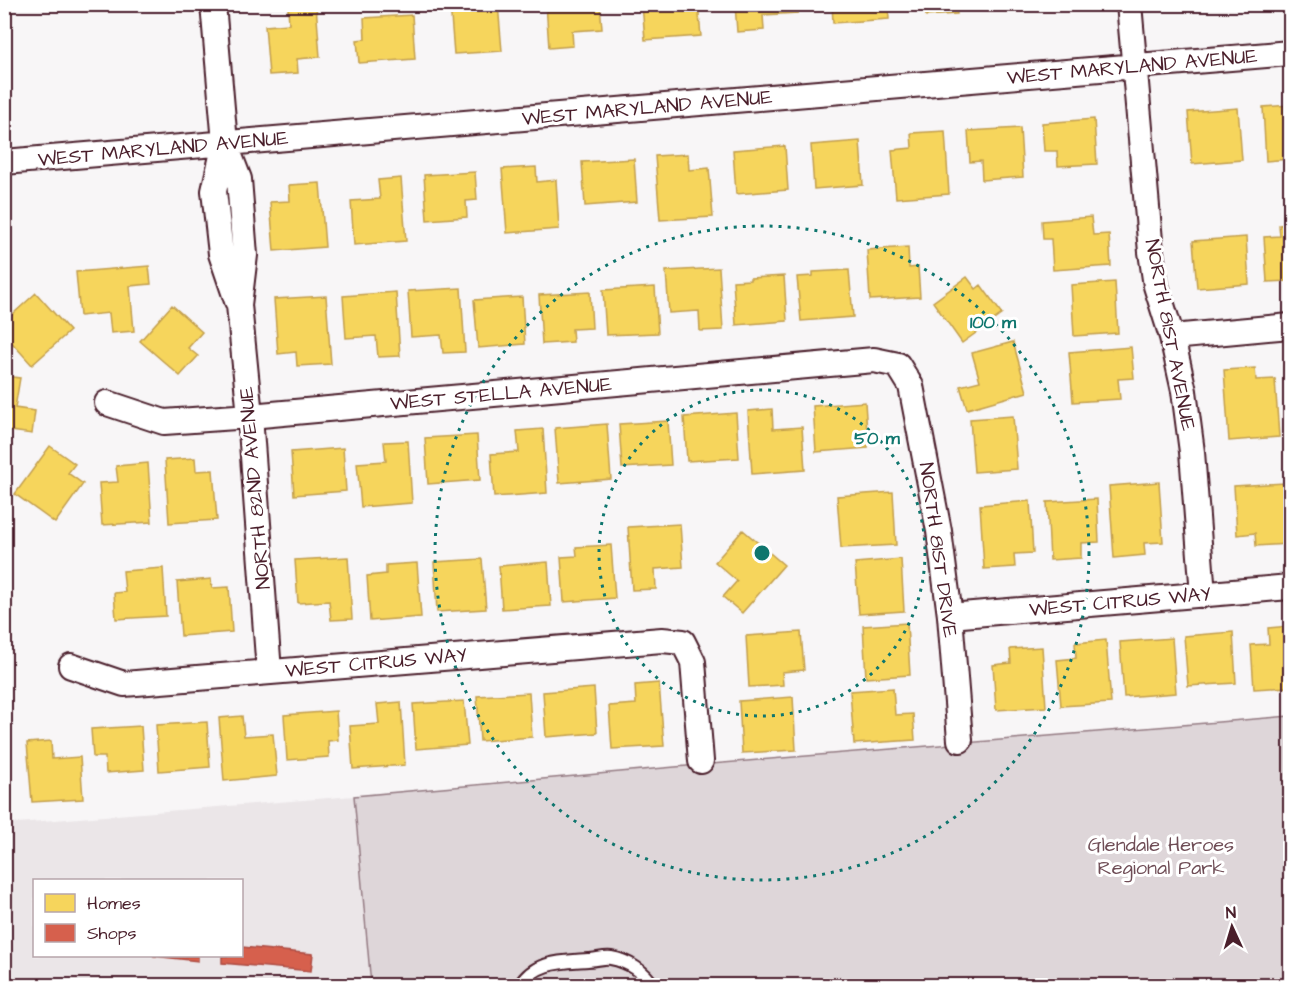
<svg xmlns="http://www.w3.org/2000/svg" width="1295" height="990" viewBox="0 0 1295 990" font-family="'Architects Daughter',sans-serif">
<rect width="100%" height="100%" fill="#f8f6f7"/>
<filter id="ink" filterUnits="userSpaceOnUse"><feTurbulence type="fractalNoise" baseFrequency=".0167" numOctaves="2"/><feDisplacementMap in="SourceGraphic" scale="12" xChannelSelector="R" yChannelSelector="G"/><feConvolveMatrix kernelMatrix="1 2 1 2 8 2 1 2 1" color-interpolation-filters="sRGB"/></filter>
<g filter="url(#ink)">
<path fill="#ebe6e8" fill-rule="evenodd" d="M354 796 371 985 5 986V824ZM34 880H242V956H34Z"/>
<path fill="#ded6d9" stroke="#947a82" stroke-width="1.5" d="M1290 716V985H371L354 796 675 767Z"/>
<path fill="#f6d55c" stroke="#c29e4d" stroke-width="1.5" d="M450 4H498L502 51 454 54Z
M546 4H600L602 29 572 31 573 46 549 48Z
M642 4H698L701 36 645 40Z
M735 4H798V13L763 15 764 30 737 32Z
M832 4H888L889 19 833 23Z
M925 4H956L957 14 926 16Z
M1021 4H1075V7L1021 10Z
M316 5 320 57 297 59 298 73 269 75 265 26 289 24 288 8Z
M412 15 415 59 359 63 357 40 365 39 364 18Z
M1290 105V159L1266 161 1263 107Z
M1238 108 1242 160 1192 164 1188 112Z
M1094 119 1097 164 1058 166 1057 151H1044L1042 123Z
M1020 128 1023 177 982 180 981 161 970 162 968 131Z
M945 131 949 194 896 198 892 150 912 148 911 133Z
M860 141 863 185 814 189 811 145Z
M785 146 788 190 736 194 733 150Z
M688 154 689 170 709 168 713 217 660 220 655 156Z
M634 159 637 202 585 206 582 162Z
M536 167 537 182 556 180 559 229 507 233 502 169Z
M475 172 477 200 466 201 467 217 427 220 424 175Z
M401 178 406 241 354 245 351 201 380 199 378 180Z
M320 183 325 247 274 251 270 202 290 201 289 185Z
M1091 217 1093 235 1109 234 1111 266 1053 270 1051 239H1043L1042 221Z
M1290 224V281L1267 282 1264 237 1280 236 1279 225Z
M1246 237 1249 284 1197 288 1193 241Z
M908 247 909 268 918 267 920 297 870 300 867 250Z
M149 266 151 284 130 286 134 331 111 333 109 313 80 316 76 272Z
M719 268 723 330 700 331 699 311 669 313 666 271Z
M849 270 853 317 801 321 797 277 813 276V272Z
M784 276 787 321 736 325 733 281 750 280V278Z
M967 277 976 289 981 285 1002 314 962 343 933 302Z
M1115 282 1118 333 1074 336 1071 285Z
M655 287 658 333 606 335 603 290Z
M461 288 465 352 443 353 441 335 411 337 408 291Z
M396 292 400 356 378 357 376 336 346 338 343 296Z
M590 292 592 328 572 329 573 342 542 344 539 295Z
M36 293 70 331 32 365 4 334V322Z
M326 296 331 364 297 366 296 352 278 354 274 299Z
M522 297 525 344 478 348 474 300Z
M172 305 202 332 188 348 198 356 180 376 140 341Z
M1013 342 1027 392 967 409 960 386 980 381 972 353Z
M1131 347 1134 378 1118 379 1120 399 1073 402 1069 352Z
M1255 368 1256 380 1275 379 1279 437 1229 441 1224 370Z
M4 376 20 378 15 408 35 411 32 434 4 430Z
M865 402 868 448 816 452 813 406Z
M772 409 773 429 802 427 805 470 752 474 748 411Z
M736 413 739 458 687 461 684 417Z
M1013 416 1017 469 974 472 970 419Z
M668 421 671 465 622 468 619 424Z
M607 424 611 479 559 483 555 428Z
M543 429 547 493 494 497 491 454 519 452 517 431Z
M477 435 480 480 428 484 425 438Z
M408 441 412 503 361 507 357 463 386 461 384 442Z
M50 446 75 464 68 473 83 484 55 523 15 494Z
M343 448 346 491 294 495 291 452Z
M195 458 196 471 213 470 217 520 169 523 165 460Z
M148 463 152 522 102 525 99 483 118 482 116 466Z
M1159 482 1163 542 1144 543 1145 555 1114 558 1109 486Z
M1285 483 1289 544 1256 546 1255 533 1237 535 1234 486Z
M893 492 896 545 841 548 837 496Z
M1097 499 1099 542 1081 543V558L1050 560 1047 502Z
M1030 501 1033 553 1014 554 1015 567 984 569 980 505Z
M680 524 683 567 655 569 656 589 632 590 628 527Z
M743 530 784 565 742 613 723 597 737 581 715 562Z
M611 545 615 598 564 602 561 557 577 556 576 547Z
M348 557 352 619 331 620 329 601 298 603 295 560Z
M482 559 486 609 437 612 434 562Z
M901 559 904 611 859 614 855 563Z
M548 562 551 606 502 609 499 566Z
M417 563 421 617 370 621 367 576 386 574V565Z
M163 568 166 616 116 619 114 593 125 592 123 571Z
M211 579 212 588 229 587 232 632 181 636 177 582Z
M907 623 910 675 866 678 863 626Z
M1290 626V687L1254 689 1251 645 1269 644 1268 628Z
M801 632 804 670 782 672 783 685 749 687 746 636Z
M1233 632 1236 683 1188 686 1184 636Z
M1172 638 1176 693 1124 697 1120 642Z
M1106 640 1111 703 1061 706 1057 660 1076 658 1075 643Z
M1042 647 1046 707 996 710 993 665 1011 663 1010 649Z
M659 683 664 746 612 749 609 706 636 704 635 685Z
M594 688 597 733 546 737 543 692Z
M893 688 895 715 913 714 915 740 854 744 850 691Z
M529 693 532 737 480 741 477 696Z
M793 697 796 750 742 753 739 701Z
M464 701 468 745 416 749 413 704Z
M401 702 405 765 353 769 350 726 379 724 377 704Z
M336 711 338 740 328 741 329 757 287 760 284 715Z
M242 716 244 736 273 734 277 776 224 781 219 718Z
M207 722 210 767 159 771 156 725Z
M141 726 144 770 106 773 105 757H93L91 729Z
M51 741 52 759 80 757 83 799 32 802 27 743Z"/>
<path fill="#d6604d" stroke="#ac4c43" stroke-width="1.5" d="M242 947 313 954 311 971 222 963V956H242Z
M153 956H198V961Z"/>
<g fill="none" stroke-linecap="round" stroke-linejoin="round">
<defs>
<path id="lane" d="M520 986C534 961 563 962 588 960 595 960 604 957 611 958 628 961 645 972 653 986"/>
<path id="street" d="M213 4 225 143 239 179 245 255 239 305 250 416 269 672
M1129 4 1151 252 1156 286 1172 337 1184 391 1192 452 1203 595
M225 143 214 191 221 254 237 301
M4 162 1290 53
M1172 337 1290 326
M107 403 164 422 250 416 874 360 898 365 911 386 939 531 950 616 960 740
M950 616 1290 587
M71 666 124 684 662 640 683 642 693 662 701 761"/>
</defs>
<use href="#lane" stroke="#4a1f2b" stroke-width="16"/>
<use href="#street" stroke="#4a1f2b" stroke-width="28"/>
<use href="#lane" stroke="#fff" stroke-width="12"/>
<use href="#street" stroke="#fff" stroke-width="24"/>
</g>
</g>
<g fill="none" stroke="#0f766e" stroke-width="3" stroke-dasharray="3 6">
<circle cx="762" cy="553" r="163"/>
<circle cx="762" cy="553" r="327"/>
</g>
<g text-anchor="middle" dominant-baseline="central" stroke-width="6" stroke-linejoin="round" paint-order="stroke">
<g font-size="20" fill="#4a1f2b" stroke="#fff">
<text transform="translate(1132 67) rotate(-5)">WEST MARYLAND AVENUE</text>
<text transform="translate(647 108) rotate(-5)">WEST MARYLAND AVENUE</text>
<text transform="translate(163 149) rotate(-5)">WEST MARYLAND AVENUE</text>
<text transform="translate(1170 335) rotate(79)">NORTH 81ST AVENUE</text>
<text transform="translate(501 394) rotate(-5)">WEST STELLA AVENUE</text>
<text transform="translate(255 488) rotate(-95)">NORTH 82ND AVENUE</text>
<text transform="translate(938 550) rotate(82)">NORTH 81ST DRIVE</text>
<text transform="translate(1120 602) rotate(-5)">WEST CITRUS WAY</text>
<text transform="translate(376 663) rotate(-5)">WEST CITRUS WAY</text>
</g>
<g font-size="20" fill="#6f4d56" stroke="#fff">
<text x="1161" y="845">Glendale Heroes<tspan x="1161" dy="23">Regional Park</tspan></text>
</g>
</g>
<circle cx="762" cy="553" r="9" fill="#0f766e" stroke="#fff" stroke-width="3"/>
<g font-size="18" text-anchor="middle" font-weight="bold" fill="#0f766e" stroke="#fff" stroke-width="6" stroke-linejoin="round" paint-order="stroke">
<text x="993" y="328">100 m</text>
<text x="877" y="444">50 m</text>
</g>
<rect width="1295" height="990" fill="none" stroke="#fff" stroke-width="24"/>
<rect x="12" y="12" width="1271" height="966" fill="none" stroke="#4a1f2b" stroke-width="2" filter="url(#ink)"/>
<rect x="33" y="879" width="210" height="78" fill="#ffffff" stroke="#b7a5aa" stroke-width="1.5"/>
<rect x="45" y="894" width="30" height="18" fill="#f6d55c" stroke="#b7a5aa" stroke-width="1.5"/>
<text x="87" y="909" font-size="18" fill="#4a1f2b">Homes</text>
<rect x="45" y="924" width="30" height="18" fill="#d6604d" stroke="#b7a5aa" stroke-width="1.5"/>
<text x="87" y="939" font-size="18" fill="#4a1f2b">Shops</text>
<g transform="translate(1232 927) rotate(356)" stroke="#ffffff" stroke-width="4.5" paint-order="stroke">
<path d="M0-4.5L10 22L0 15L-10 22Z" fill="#4a1f2b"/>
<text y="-9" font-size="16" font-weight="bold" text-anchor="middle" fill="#4a1f2b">N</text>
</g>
</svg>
